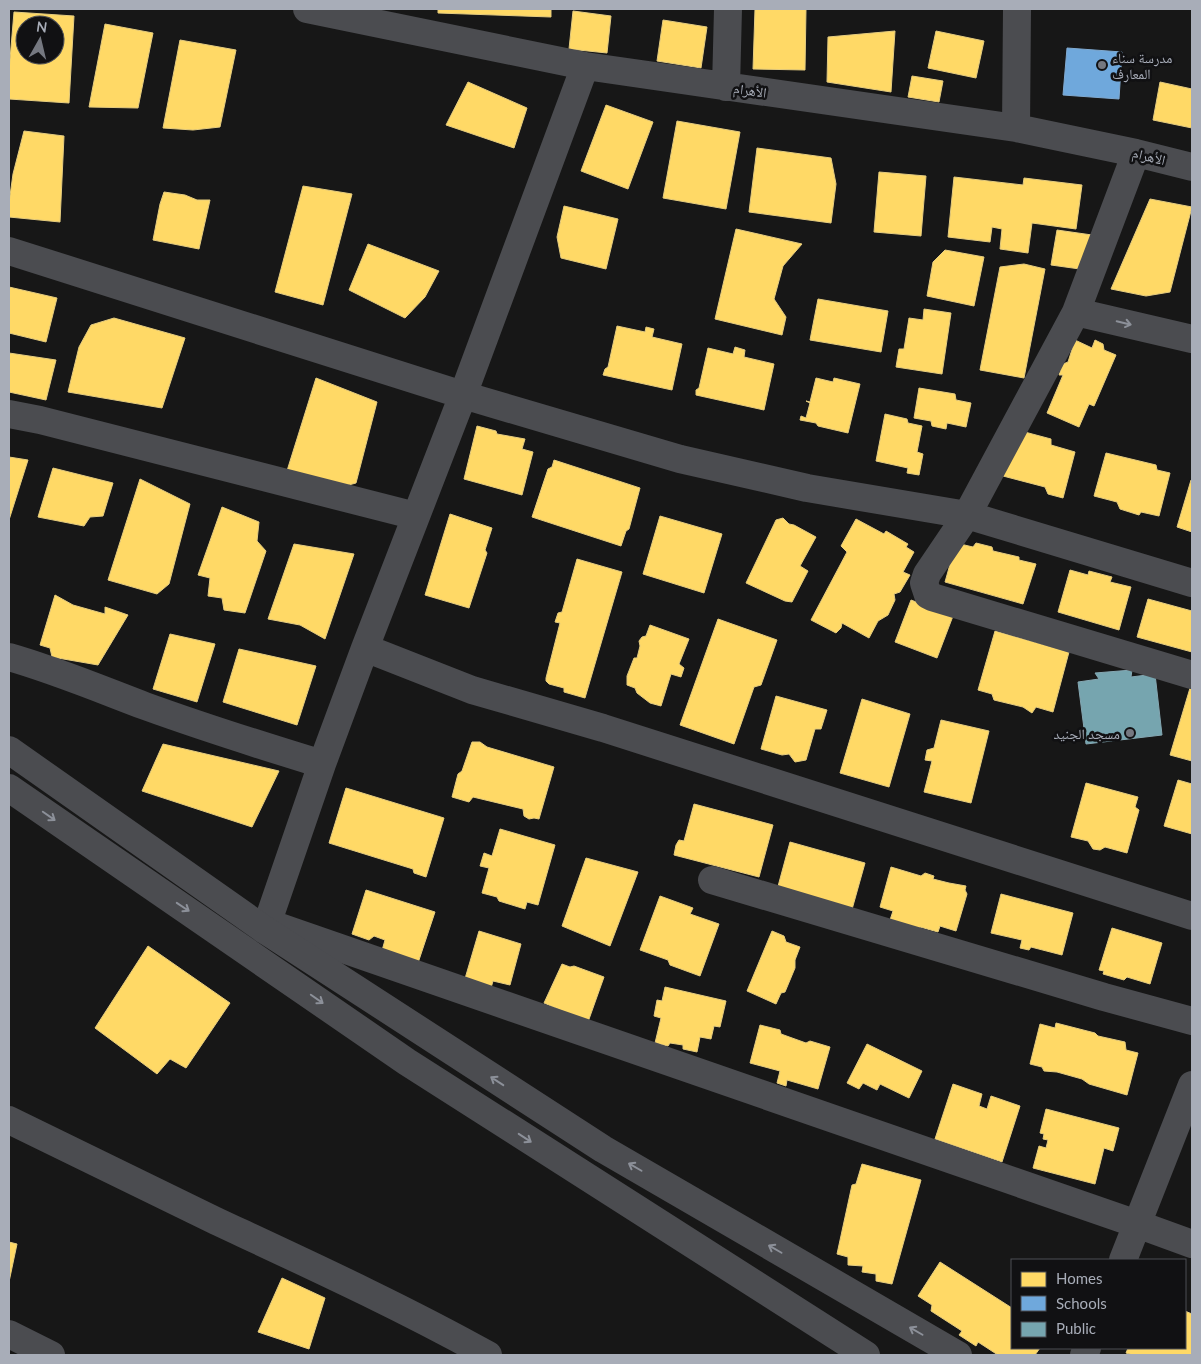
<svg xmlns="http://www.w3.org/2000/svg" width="1201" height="1364" viewBox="0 0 1201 1364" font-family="Lato,'Noto Naskh Arabic',sans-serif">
<rect width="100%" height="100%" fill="#171717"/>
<path fill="#ffd966" stroke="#e5cc7f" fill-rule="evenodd" d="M438 9H551V17L438 13Z
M755 9H806L805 70 753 69Z
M573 11 611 16 607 53 569 49Z
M14 12 74 16 69 103 9 99V71ZM25 25H55V55H25Z
M663 20 707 27 701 68 657 61Z
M105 24 153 33 138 108 89 107Z
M895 31 891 92 827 82 828 37Z
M936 31 984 41 976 78 928 68Z
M180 40 236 50 220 127 193 130 163 128Z
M912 76 943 81 939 102 908 97Z
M468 82 527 108 514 148 446 125Z
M1160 82 1192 89V128L1153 120Z
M606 105 653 122 628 189 581 171Z
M677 121 740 132 726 209 663 198Z
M24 131 64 136 60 222 9 217V203L13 174Z
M757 148 831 158 836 184 831 223 749 212Z
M879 172 926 176 921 236 874 232Z
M954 177 1023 185 1024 178 1082 185 1076 229 1032 223 1028 253 1000 249 1002 229 992 227 990 242 948 237Z
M303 186 352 194 323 305 275 292Z
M164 192 185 195 197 200H210L199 249 153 240 160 204Z
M1150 199 1192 207 1170 292 1146 296 1111 289Z
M564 206 618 219 606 269 561 258 557 237Z
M736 229 802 244 783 266 774 299 786 317 782 335 715 319Z
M1057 230 1092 235 1087 270 1051 265Z
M368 244 439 271 425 297 405 318 349 290Z
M945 250 984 257 974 306 927 296 933 262Z
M1024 264 1045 269 1024 378 980 370 1000 267Z
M9 287 57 298 46 342 9 333Z
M818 299 888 311 881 352 810 340Z
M924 309 951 313 942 374 896 367 899 349H904L909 318 923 320Z
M114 318 185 338 162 408 68 392 79 347 91 325Z
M617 326 645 332 646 327 654 329 652 337 682 344 672 390 603 375 605 369 608 367Z
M1075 340 1092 348 1095 340 1103 344 1104 350 1116 355 1094 406 1089 404 1079 427 1047 413 1063 375H1059L1063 364 1068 362Z
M735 347 745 350 744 357 774 364 764 410 696 395V390L699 388 708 348 733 354Z
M9 353 56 360 46 400 9 392Z
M316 378 377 402 356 483 334 489 286 474Z
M816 378 833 382 834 378 860 384 848 433 818 426 816 423 800 420 801 416 806 418 810 403 806 401 810 402Z
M919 388 955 394 956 400 971 403 966 427 947 423 946 429 932 426 931 421 914 418Z
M885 414 907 419 908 423 922 426 917 452 923 454 919 475 907 473 908 468 876 461Z
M477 426 496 431 497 434 525 439 522 449 533 452 522 495 464 479Z
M1021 431 1051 439V445L1075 452 1063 498 1048 494 1045 487 1003 476Z
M1106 453 1156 465 1157 470 1170 473 1159 516 1141 512 1139 515 1120 509 1117 502 1094 496Z
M9 457 28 460 9 520Z
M554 460 640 488 629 529 626 531 621 546 532 517 548 469 552 467Z
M53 468 113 483 103 516 90 517 84 526 38 517Z
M140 479 190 504 169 584 157 594 108 580Z
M1191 480H1192V532L1177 527Z
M222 507 259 522 257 541 266 551 245 613 224 610 222 598 208 596 210 578 198 575Z
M450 514 492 528 485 550 487 553 469 608 425 595Z
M660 516 722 534 704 593 643 574Z
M783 518 789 524 794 525 816 537 800 566 808 571 792 602 785 601 746 583 776 520Z
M856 519 884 534 886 531 908 544 906 547 914 552 903 572 910 575 900 592 894 594 895 600 888 615 878 621 869 638 842 623 841 628 836 633 811 620 847 552 841 546Z
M956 543 973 547 976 543 992 547 993 551 1019 557V560L1036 564 1023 604 945 582Z
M294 544 354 554 325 639 300 625 268 619Z
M577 559 622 572 585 698 564 692V688L549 684 546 681V678L560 623 555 622 558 613 562 612Z
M1070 570 1088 575 1089 571 1112 577 1110 582 1131 587 1119 630 1058 612Z
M55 595 73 605 105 614V607L128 615 98 665 52 657 50 648 40 645Z
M1148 599 1192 611V652L1137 637Z
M911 600 953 616 937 658 895 642Z
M718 619 777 640 761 685 754 687 734 744 680 725Z
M650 625 689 639 679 664 684 668 681 677 671 674 661 706 650 703 637 693 635 688 627 685V676L634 658H637L640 646 639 641 642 637 646 636Z
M995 631 1069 652 1053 712 1036 707 1032 713 1023 707 994 700 992 694 978 690Z
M170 634 215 644 197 702 153 689Z
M239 649 316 666 297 725 223 702Z
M1190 688 1192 689V761L1170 755Z
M776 696 827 710 821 729H815L806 760 795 762 789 754 782 755 761 749Z
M862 699 910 714 889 787 840 773Z
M941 720 989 731 971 803 924 792 932 761 925 760 927 750 934 748Z
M472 742H480L487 747 554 767 539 819 534 818 529 819 524 816 523 809 473 797 469 802 452 797 458 774 462 771Z
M163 744 279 771 252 827 142 791Z
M1178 780 1192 784V834L1164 826Z
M1086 783 1138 797 1135 807 1139 810 1127 853 1105 847 1100 850 1093 849 1088 841 1071 837Z
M346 788 444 818 426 877 414 873 413 869 329 843Z
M694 804 773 825 759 877 674 855 676 845 679 840 684 841Z
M500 829 555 845 538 905 527 902 525 909 499 901 497 897 482 893 489 868 480 866 484 853 492 856Z
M790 842 865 863 851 913 777 890Z
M586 858 638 872 610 946 562 926Z
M891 867 921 876 925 873 934 876 933 879 949 883 966 886 965 890 967 894 956 931 940 926 938 932 920 927 917 937 887 929 893 911 880 907Z
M366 890 435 912 417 966 381 954 385 940 374 936 369 940 352 934Z
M1001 894 1073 913 1062 955 1031 947 1029 950 1020 948 1022 940 991 933Z
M660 896 693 908 690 914 719 924 700 976 670 965 668 960 640 950Z
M1112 928 1162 943 1150 984 1127 977 1124 980 1103 974 1104 971 1099 970Z
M479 931 521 944 510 985 493 981 491 988 464 982Z
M772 931 784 936 786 942 800 947 795 960V968L785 992 781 993 776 1004 747 991Z
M148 946 230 1003 186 1068 170 1059 157 1074 95 1028Z
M562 964 570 967 574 966 604 977 588 1022 544 1003Z
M665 987 726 1001 720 1027 714 1026 711 1039 700 1037 697 1052 683 1049V1045L670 1043 668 1046 655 1043 661 1018 654 1016 657 1000 662 1001Z
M1056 1023 1095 1033 1098 1036 1125 1042 1126 1050 1138 1053 1127 1095 1089 1084 1082 1079 1057 1072 1044 1071 1042 1067 1030 1064 1040 1024 1055 1028Z
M760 1025 780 1030 781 1034 806 1043 810 1041 830 1047 818 1089 787 1080 786 1086 777 1083 780 1071 750 1063Z
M867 1044 922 1071 909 1098 880 1084 877 1090 863 1083 859 1089 847 1083Z
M953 1084 982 1094 979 1106 987 1109 991 1096 1020 1106 1002 1162 935 1139Z
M1046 1109 1119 1128 1113 1151 1104 1148 1095 1184 1033 1168 1039 1146 1046 1148 1048 1140 1043 1139 1044 1134 1040 1133Z
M862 1164 921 1180 892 1284 876 1281V1274L862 1272 863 1266 848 1265V1257L837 1254 852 1185 856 1184Z
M9 1242 17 1244 9 1282Z
M940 1262 1012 1308V1348H1040L1035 1355H998L978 1342 976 1346 959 1335 962 1331 931 1311 932 1305 918 1296Z
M282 1278 325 1298 309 1349 258 1332Z
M1185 1311 1192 1314V1355H1133L1126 1353 1128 1348H1185Z"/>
<path fill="#6fa8dc" stroke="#80aad1" d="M1067 48 1122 52 1119 99 1063 95Z"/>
<path fill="#76a5af" stroke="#85a7b2" d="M1132 670 1131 677 1155 674 1162 735 1086 744 1078 682 1099 679 1095 673Z"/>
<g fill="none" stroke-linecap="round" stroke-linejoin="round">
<path stroke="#4b4c50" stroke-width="28" d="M307 9 585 66 1016 128 1136 153 1192 167
M726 87 728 9
M1016 128 1017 9
M1136 153 1076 312 967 515 927 574 924 583 928 595 932 597 1192 675
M9 251 463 395 680 459 807 488 967 515 1192 583
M1076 312 1192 339
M9 414 40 420 416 516
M365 648 472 690 603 728 1192 916
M9 657C55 670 100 689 145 706 203 727 263 746 322 764
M712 880 1104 997 1192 1021
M268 923 1137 1224 1192 1244
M265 930 322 764 365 648 463 395 585 66
M9 1120C78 1153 147 1188 216 1221 308 1264 400 1306 488 1355
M1123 1260 1192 1085
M9 1334 51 1355
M1084 1355 1087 1348"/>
<path stroke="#4b4c50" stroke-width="28" d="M9 750 265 930 603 1149 958 1355
M9 788 407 1062 866 1355"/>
</g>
<defs><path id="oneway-shaft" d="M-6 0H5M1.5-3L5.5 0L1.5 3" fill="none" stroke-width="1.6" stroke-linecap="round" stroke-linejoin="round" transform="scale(1.25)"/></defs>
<g stroke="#8c9099">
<use href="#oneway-shaft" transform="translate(1124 323) rotate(13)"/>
<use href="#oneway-shaft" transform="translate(49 816) rotate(35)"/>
<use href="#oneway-shaft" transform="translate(183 907) rotate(34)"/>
<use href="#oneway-shaft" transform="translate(317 999) rotate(35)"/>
<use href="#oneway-shaft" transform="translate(497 1081) rotate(-147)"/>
<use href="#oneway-shaft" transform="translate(525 1138) rotate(33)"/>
<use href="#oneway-shaft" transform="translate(635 1167) rotate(-150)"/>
<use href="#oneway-shaft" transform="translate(775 1249) rotate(-150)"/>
<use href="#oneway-shaft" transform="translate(916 1331) rotate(-150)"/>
</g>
<g fill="#757880" stroke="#111113" stroke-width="2">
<circle cx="1102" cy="65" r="5"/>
<circle cx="1130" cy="733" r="5"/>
</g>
<g text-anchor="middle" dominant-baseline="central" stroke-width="5" stroke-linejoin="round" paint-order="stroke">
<g font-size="14" fill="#a8adb8" stroke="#111113" text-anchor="start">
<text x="1112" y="57">مدرسة سناء<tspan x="1112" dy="16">المعارف</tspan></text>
<text x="1120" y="733" text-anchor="end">مسجد الجنيد</text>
</g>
<g font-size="14" fill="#a8adb8" stroke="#111113">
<text transform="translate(750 90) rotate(8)">الأهرام</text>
<text transform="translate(1149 156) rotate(14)">الأهرام</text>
</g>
</g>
<rect width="1201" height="1364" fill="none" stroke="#a8adb8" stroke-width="20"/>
<rect x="1011" y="1259" width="175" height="90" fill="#111113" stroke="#4d4f55"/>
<rect x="1021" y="1272" width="25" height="15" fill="#ffd966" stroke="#4d4f55"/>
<text x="1056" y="1284" font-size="15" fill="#a8adb8">Homes</text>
<rect x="1021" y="1296" width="25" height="15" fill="#6fa8dc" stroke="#4d4f55"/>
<text x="1056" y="1309" font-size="15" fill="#a8adb8">Schools</text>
<rect x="1021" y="1322" width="25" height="15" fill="#76a5af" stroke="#4d4f55"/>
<text x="1056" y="1334" font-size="15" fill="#a8adb8">Public</text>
<g transform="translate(40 40) rotate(8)"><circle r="24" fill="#111113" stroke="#4d4f55"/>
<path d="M0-4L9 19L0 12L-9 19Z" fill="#757880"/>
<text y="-8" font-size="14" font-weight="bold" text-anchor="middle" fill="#a8adb8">N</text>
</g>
</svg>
